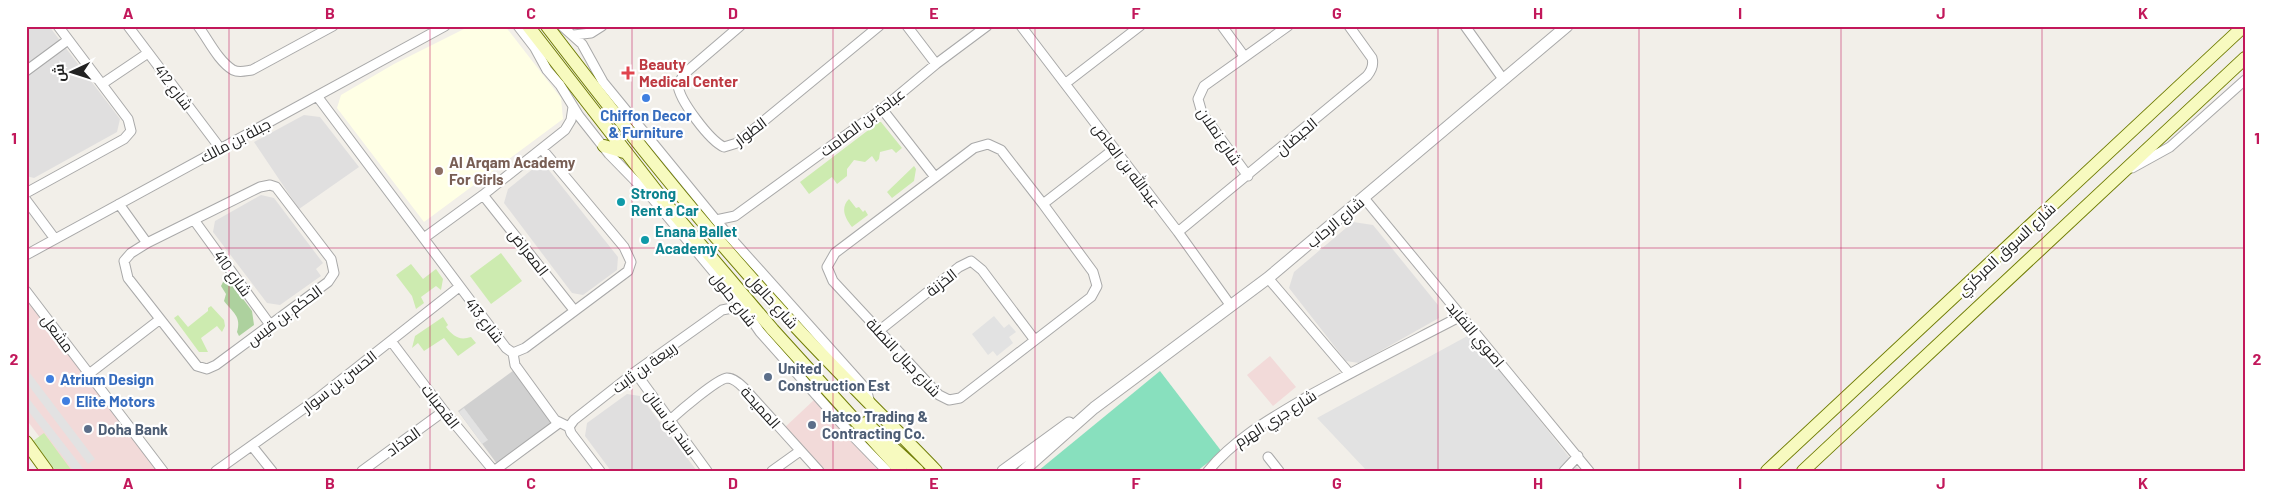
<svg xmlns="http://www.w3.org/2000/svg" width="2271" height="497" viewBox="0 0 2271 497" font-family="Barlow,Cairo,sans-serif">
<rect width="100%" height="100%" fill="#f2efe9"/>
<path fill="#e0dfdf" d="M26 26H49L120 119 117 132 34 178 26 176Z
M304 115 320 117 359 167 299 209 254 142Z
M534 168 548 169 618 257 617 270 583 295 572 293 504 203 508 189Z
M261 195 274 198 323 263 316 269 321 276 280 305 267 303 213 232 215 221Z
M1353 222 1373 225 1438 305 1439 318 1359 363 1346 361 1289 288 1294 272Z
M627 394 640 396 697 471H611L585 436 587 423Z"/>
<path fill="#f2dad9" d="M26 298 159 471H65L26 419Z
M1270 356 1296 387 1273 406 1247 375Z
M815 399 882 471H823L783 429Z"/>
<path fill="#ffffe5" d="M470 26H505L561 98 563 119 424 222 337 108 341 95 394 64Z"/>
<path fill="#d0d0d0" d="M514 370 556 425 500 468 458 411Z"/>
<path fill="#cdebb0" d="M879 122H881L902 148 896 153 892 149 880 152 879 159 876 162 872 156 865 162 854 160 847 169V176L837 184 832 177 809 194 800 182Z
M914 166 916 169 914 181 892 198 887 192Z
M849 199 856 208 859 207 863 212 865 210 868 215 852 227C845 218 840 208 849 199Z
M501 253 522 281 491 304 470 276Z
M411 264 423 279 436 269 443 279 441 290 436 286 421 297 424 303 416 309 412 296 396 275Z
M211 306 224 320 225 326 222 332 217 326 201 338 208 352H199L174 318 178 315 188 327 208 311V308Z
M443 317 448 325 446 327C453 336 459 341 471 337L476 343 458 356 444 338 424 351 418 343 412 348 415 336Z
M44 433 72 471H56L33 441Z"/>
<path fill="#add19e" d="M226 276 252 311 254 325 239 336 237 332C242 316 232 312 224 301L226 294 221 286Z"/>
<path fill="#88e0be" d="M1160 371 1222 452 1197 471H1038Z"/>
<path fill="#e2e2e2" d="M994 316 1004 328 1009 324 1016 332 1009 337 1013 343 997 356 993 351 988 355 972 334Z
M1471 334 1580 471H1367L1317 418Z
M26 368 95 459 88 464 26 382Z
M26 395 85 471H74L26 408Z
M464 408 488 440 482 444 459 412Z"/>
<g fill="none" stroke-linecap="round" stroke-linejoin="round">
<defs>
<path id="minor" d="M128 26 220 148
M198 26C208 39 218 61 233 70 239 73 245 71 252 70L333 26
M518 26 535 48 547 70 560 85 579 116 609 154 653 199 742 306 760 332 850 433 887 471
M562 26 582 44 603 82 729 236 866 389 870 403
M740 26 684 74 678 85C679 100 710 141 724 147L737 143 879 26
M907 26 936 64
M1021 26 1178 232 1231 306
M1222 26 1244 56
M1465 26 1503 79
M574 35 591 33 602 26
M26 71 68 40
M1066 83 1140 26
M102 84 148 53
M317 96 506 348 513 353
M882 109 935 177
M988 144 1001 150 1043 204 1093 272 1097 286 1091 297 960 398 949 400 939 395 833 281 827 267 835 253 974 148Z
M2132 168 2170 147 2245 80
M1248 176 1202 113 1198 99 1204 86 1288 26
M270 185 276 187 331 259 334 273 328 282 216 365 207 369 197 366 128 278 124 261 131 253 147 243 260 187Z
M26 193 124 139 131 131 128 119 58 26
M483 195 574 310
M1364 198 1589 471
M26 200 55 239
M119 204 147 243
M1043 204 1114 149
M194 220 271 326
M716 220 735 216 882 109 936 64 987 26
M1178 232 1367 76C1372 70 1374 65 1372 58L1349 26
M424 238 483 195 565 130 571 120 573 107
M26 255 445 26
M1268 278 1349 373
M26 291 163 471
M880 330 959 267 971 261 982 270 1034 339
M391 341 444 411 494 471
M513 353 525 348 628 271 631 262 624 247 542 149
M513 353 515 365 555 420 569 427
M635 372 707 471
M89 374 159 320
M670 420C680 411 717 379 727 378 734 378 740 384 744 388L819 471
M569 427 574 420 635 372 722 310 742 306
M569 427 571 433 600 471
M252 446 272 471
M1268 457 1279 471
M216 471 317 399 459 287
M362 471 444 411
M494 471 559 423
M772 471 800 451
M1208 471C1236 437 1275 416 1312 394 1361 367 1411 342 1461 316
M1564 471 1578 456"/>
<path id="tertiary" d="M1003 471 1069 423
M1023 471 1094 408 1268 278 1567 26"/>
<path id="secondary" d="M528 26 671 210 773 330 901 471
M547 26C622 124 699 222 783 313 832 367 885 418 936 471
M604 146 624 152
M866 423 918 471
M26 442 47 471
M1767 471 2244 26
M1803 471 2245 58"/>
</defs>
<use href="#minor" stroke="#a9a9a9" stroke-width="11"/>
<use href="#tertiary" stroke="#a9a9a9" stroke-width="13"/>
<use href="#secondary" stroke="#707d05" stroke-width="14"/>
<use href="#minor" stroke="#fff" stroke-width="9"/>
<use href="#tertiary" stroke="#fff" stroke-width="11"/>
<use href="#secondary" stroke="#f7fabf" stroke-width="12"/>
</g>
<path fill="none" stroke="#c2185b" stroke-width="1" stroke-opacity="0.55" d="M229 26V471M430 26V471M632 26V471M833 26V471M1035 26V471M1236 26V471M1438 26V471M1639 26V471M1841 26V471M2042 26V471M26 248H2245"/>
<path fill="#e0444e" stroke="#fff" stroke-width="2" d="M625.5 65.5h5v5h5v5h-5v5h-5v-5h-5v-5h5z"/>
<g fill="#3f7fe0" stroke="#fff" stroke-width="2">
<circle cx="646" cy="98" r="5"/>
<circle cx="50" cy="379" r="5"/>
<circle cx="66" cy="401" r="5"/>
</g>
<circle fill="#8d6e63" stroke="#fff" stroke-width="2" cx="439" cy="171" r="5"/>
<g fill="#0f9aa8" stroke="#fff" stroke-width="2">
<circle cx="621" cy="202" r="5"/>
<circle cx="645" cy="240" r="5"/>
</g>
<g fill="#5c6f8a" stroke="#fff" stroke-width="2">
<circle cx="768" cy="377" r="5"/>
<circle cx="812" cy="425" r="5"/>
<circle cx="88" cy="429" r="5"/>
</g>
<g text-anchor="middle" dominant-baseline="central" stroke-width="4.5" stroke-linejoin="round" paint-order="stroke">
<g font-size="15" font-weight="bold" fill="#be3a42" stroke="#fff" text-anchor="start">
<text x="639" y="64">Beauty<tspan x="639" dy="17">Medical Center</tspan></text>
</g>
<g font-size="15" fill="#222" stroke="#fff">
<text transform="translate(174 87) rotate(53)">شارع 412</text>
<text transform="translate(862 122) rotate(-37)">عبادة بن الصامت</text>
<text transform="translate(750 131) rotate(-37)">الطوار</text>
<text transform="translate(1220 136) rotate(56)">شارع نملان</text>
<text transform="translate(1296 136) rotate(-40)">الحيضان</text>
<text transform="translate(235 140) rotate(-28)">جبلة بن مالك</text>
<text transform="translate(1127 165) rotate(53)">عبدالله بن العاص</text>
<text transform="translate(1335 222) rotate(-40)">شارع الرحاب</text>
<text transform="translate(2006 249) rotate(-43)">شارع السوق المركزي</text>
<text transform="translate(529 252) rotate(52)">المعراض</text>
<text transform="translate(233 273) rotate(54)">شارع 410</text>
<text transform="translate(941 282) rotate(-38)">الخزنة</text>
<text transform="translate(734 299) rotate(52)">شارع حلول</text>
<text transform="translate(773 301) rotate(48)">شارع حالول</text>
<text transform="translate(284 315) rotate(-37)">الحكم بن قيس</text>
<text transform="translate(485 320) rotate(52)">شارع 413</text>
<text transform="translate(58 333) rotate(53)">مشعل</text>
<text transform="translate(1476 334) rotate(50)">اصوي النفايد</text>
<text transform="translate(904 357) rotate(47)">شارع جبال النصلة</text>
<text transform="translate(644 367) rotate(-36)">ربيعة بن ثابت</text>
<text transform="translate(339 381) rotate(-38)">الحسن بن سوار</text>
<text transform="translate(441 406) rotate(52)">القصبات</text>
<text transform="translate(761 407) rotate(48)">المميحة</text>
<text transform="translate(1275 418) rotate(-32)">شارع جري الهرم</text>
<text transform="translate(671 422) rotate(54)">سند بن سنان</text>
<text transform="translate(403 441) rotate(-36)">المذاد</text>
</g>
<g font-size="15" font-weight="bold" fill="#366cbe" stroke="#fff" text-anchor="start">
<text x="646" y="115" text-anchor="middle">Chiffon Decor<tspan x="646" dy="17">&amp; Furniture</tspan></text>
<text x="60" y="379">Atrium Design</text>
<text x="76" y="401">Elite Motors</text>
</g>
<g font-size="15" font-weight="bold" fill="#785e54" stroke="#fff" text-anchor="start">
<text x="449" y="162">Al Arqam Academy<tspan x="449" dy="17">For Girls</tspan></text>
</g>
<g font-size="15" font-weight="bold" fill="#0d838f" stroke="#fff" text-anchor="start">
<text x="631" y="193">Strong<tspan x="631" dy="17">Rent a Car</tspan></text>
<text x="655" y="231">Enana Ballet<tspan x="655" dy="17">Academy</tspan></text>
</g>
<g font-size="15" font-weight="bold" fill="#4e5e75" stroke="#fff" text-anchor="start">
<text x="778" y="368">United<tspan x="778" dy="17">Construction Est</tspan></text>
<text x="822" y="416">Hatco Trading &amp;<tspan x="822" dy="17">Contracting Co.</tspan></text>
<text x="98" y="429">Doha Bank</text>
</g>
</g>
<rect width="2271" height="497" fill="none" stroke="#ffffff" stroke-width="55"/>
<g transform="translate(72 72) rotate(266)" stroke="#ffffff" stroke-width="4" paint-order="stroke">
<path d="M0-4L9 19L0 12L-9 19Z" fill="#222222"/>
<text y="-8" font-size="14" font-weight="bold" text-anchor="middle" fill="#222222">ش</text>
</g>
<rect x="28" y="28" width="2216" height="442" fill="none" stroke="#c2185b" stroke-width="2"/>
<g font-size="16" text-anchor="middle" font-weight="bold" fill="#c2185b">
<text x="128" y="19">A</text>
<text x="330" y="19">B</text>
<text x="531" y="19">C</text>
<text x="733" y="19">D</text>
<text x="934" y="19">E</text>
<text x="1136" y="19">F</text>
<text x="1337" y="19">G</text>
<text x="1538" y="19">H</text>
<text x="1740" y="19">I</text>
<text x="1941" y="19">J</text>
<text x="2143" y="19">K</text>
<text x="14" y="144">1</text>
<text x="2257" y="144">1</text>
<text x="14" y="365">2</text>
<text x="2257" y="365">2</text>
<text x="128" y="489">A</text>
<text x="330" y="489">B</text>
<text x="531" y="489">C</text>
<text x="733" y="489">D</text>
<text x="934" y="489">E</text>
<text x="1136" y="489">F</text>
<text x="1337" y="489">G</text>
<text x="1538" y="489">H</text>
<text x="1740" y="489">I</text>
<text x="1941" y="489">J</text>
<text x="2143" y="489">K</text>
</g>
</svg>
